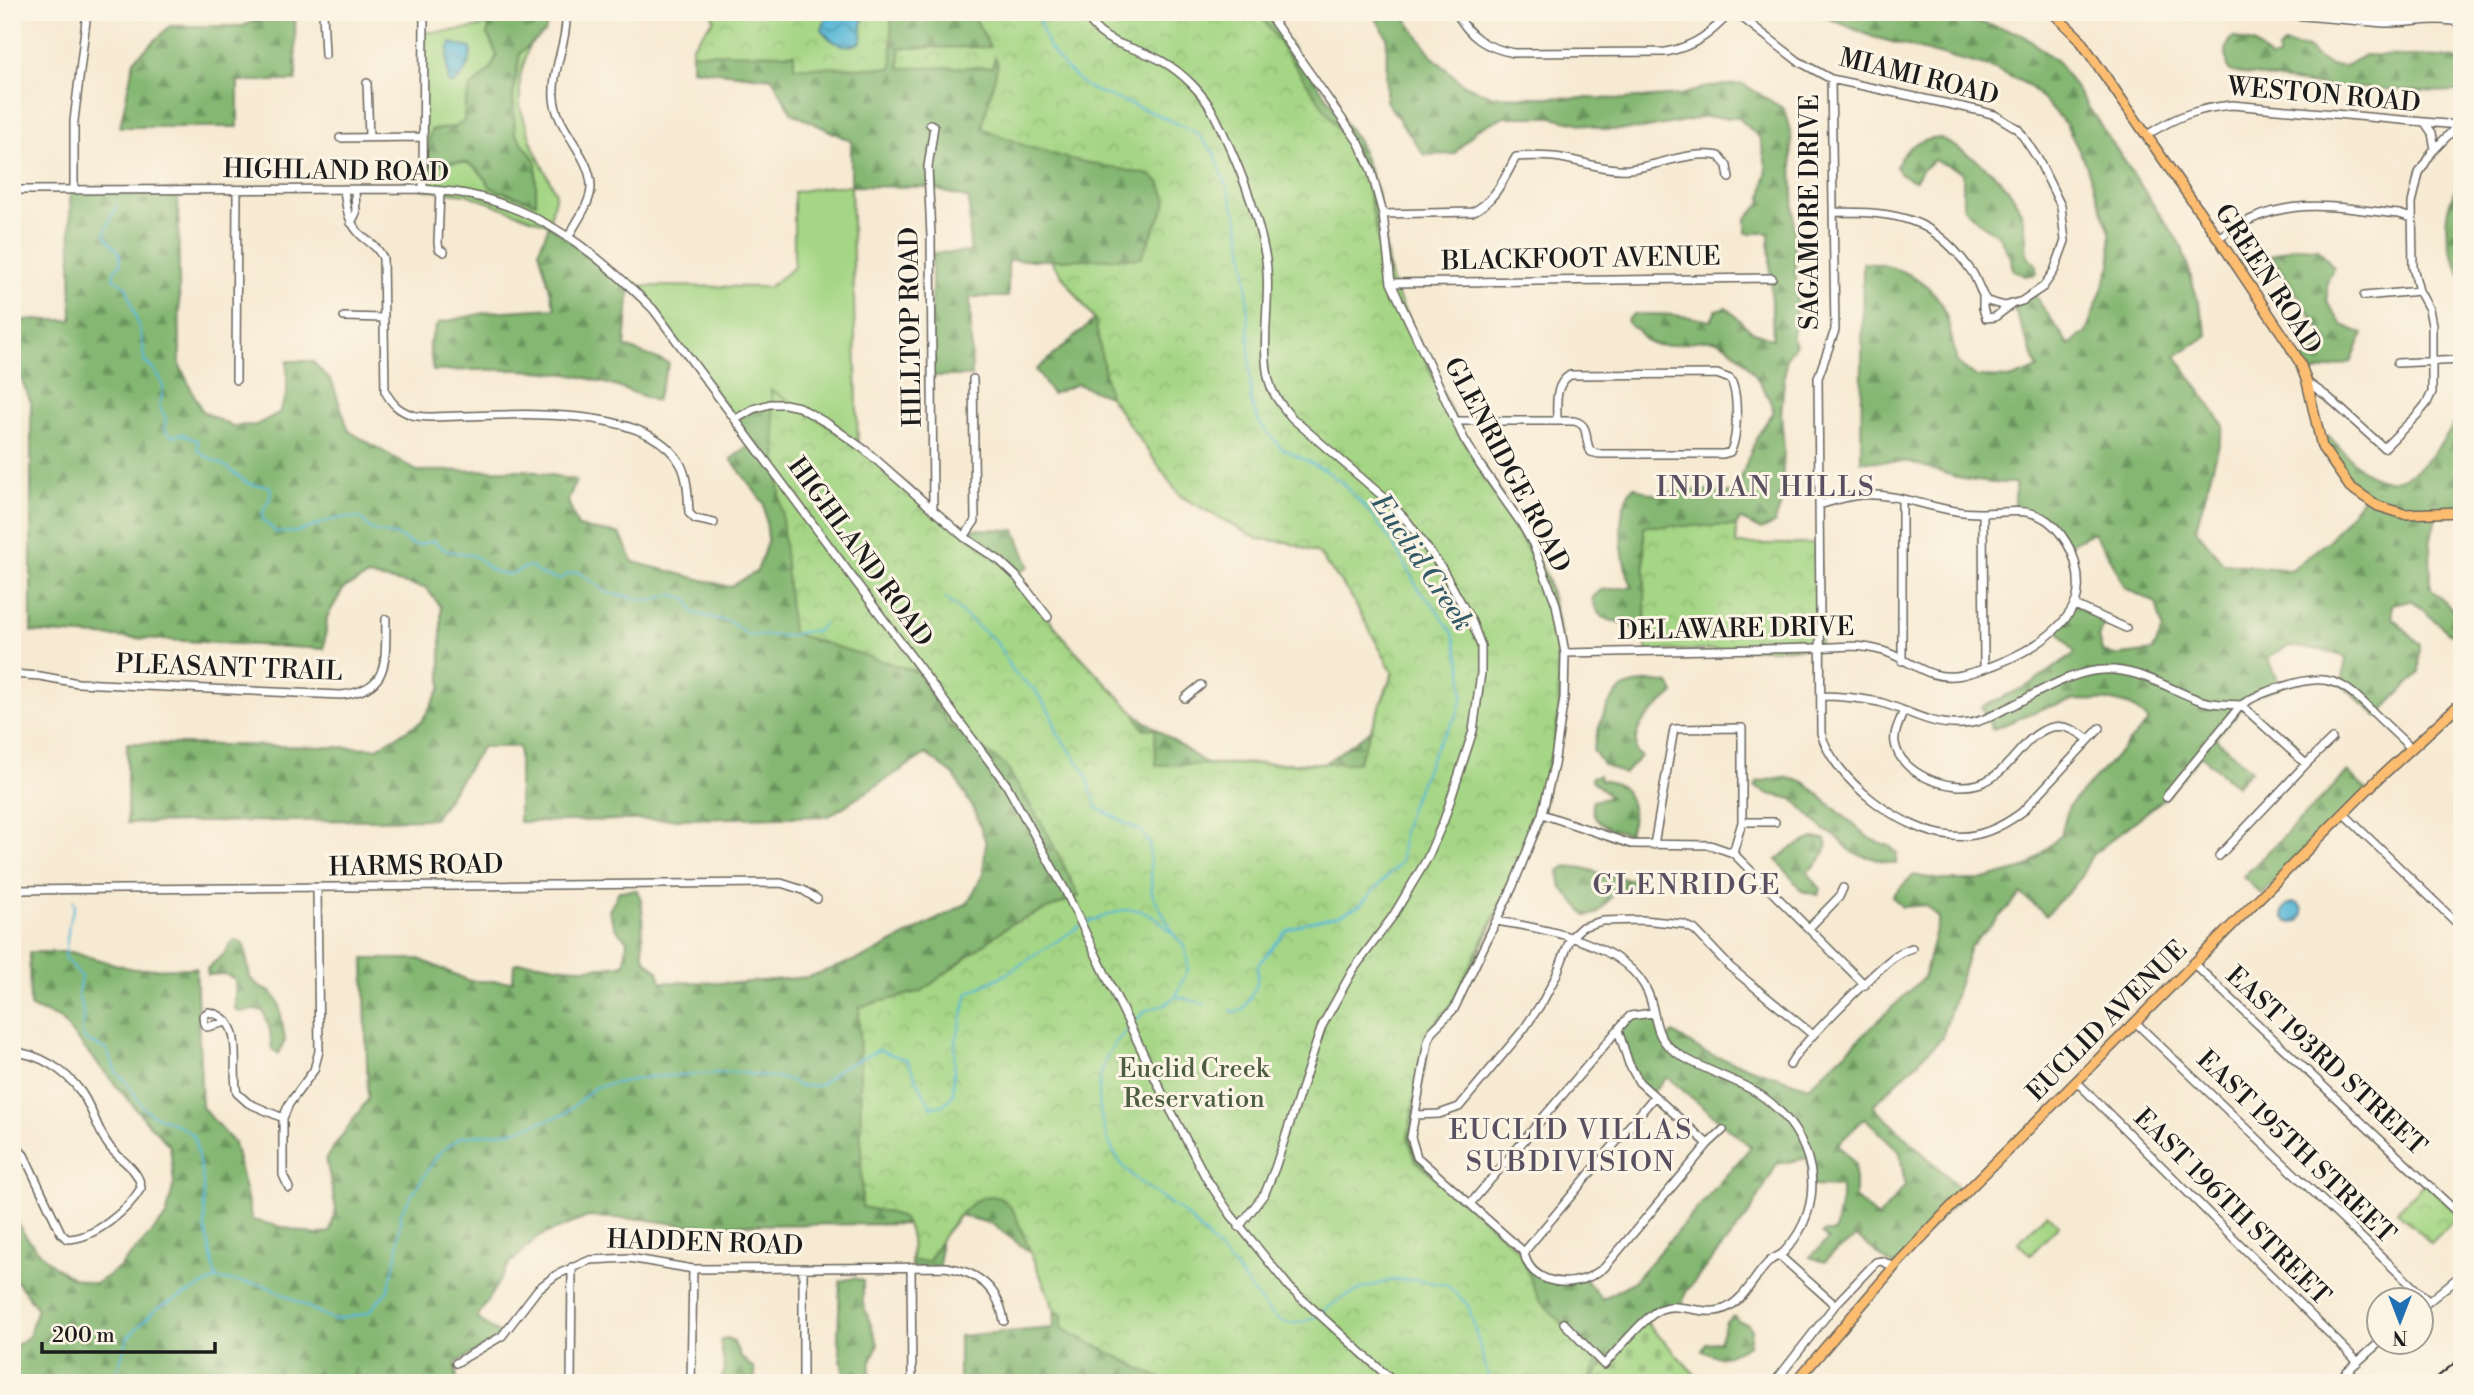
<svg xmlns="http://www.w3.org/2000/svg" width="2474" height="1395" viewBox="0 0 2474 1395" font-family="'Libre Bodoni',serif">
<defs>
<pattern id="forest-firs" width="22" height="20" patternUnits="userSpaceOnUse" patternTransform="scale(1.75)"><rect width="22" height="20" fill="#84b772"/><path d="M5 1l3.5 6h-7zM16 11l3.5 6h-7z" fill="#6b945d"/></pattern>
<pattern id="cemetery-stones" width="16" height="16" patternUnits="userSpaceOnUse" patternTransform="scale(1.75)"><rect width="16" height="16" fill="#a5d685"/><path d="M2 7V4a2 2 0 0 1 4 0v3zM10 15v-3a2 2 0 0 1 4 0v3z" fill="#8db772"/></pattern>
<pattern id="park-crowns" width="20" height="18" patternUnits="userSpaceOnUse" patternTransform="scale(1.75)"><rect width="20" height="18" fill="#a5d685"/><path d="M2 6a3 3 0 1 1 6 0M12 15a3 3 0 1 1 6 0" fill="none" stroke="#8db772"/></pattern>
<pattern id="water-waves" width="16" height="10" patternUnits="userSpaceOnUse" patternTransform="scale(1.75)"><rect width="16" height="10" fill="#59b8d7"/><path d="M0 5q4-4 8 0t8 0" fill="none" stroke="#4995ae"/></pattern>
</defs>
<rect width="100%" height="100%" fill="#fcf5e5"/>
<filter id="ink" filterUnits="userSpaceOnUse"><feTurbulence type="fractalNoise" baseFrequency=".0143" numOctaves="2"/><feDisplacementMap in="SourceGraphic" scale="14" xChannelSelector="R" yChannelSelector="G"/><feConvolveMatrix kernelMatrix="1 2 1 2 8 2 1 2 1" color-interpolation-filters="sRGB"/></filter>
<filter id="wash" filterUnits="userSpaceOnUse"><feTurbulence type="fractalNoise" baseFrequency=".00686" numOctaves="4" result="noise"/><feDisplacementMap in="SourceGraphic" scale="28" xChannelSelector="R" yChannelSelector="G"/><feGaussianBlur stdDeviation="1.57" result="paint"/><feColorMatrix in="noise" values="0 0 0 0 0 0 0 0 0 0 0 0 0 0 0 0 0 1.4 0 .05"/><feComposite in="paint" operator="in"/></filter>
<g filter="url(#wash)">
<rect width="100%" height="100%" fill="#f7ead3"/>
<path fill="#a5d685" stroke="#607950" stroke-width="2" d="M529 12 530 42 520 77V107L534 149 556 193 549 225 466 194 423 189 424 32C466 32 490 26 529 12Z
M829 186H851L858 444 736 419 653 309 630 286 769 287 794 267V192Z
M2047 1213 2059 1225 2030 1255 2018 1243Z"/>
<path fill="url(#forest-firs)" stroke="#506a47" stroke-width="2" fill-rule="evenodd" d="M276 12H295L296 81H238V127H120L134 60 170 26H243Z
M511 12H551L545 32 520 53 513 96 515 133 536 161V203L491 188C474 158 463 159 431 166L426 156 431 130 454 127 464 121 465 104 471 87 490 70 497 55 487 34 492 19Z
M712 12 835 67 891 68V12H1267L1359 143 1377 192 1391 283 1456 421 1507 504 1547 577 1565 653 1564 698 1542 814 1454 1009 1432 1031 1411 1137 1417 1157 1526 1262 1548 1280 1585 1279 1602 1299 1633 1282 1751 1147 1667 1077 1651 1094 1639 1082 1618 1030 1626 1020 1653 1013 1664 1041 1673 1033 1705 1053 1809 1087 1924 977 1939 918 1925 905 1902 907 1892 896 1913 875 1940 880H1980L2028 867 2061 835 2069 806 2149 721 2131 706 2112 701 2074 700 2041 709 1992 730 1982 707 2027 686 2075 653 2057 629 2075 605 2106 619 2098 637 2102 651 2114 656 2153 651 2163 629 2156 603 2125 588 2110 557 2093 532 2068 545 2048 521 2015 511V483H1992L1962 479 1910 462 1861 461 1863 263C1894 264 1925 277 1942 304 1949 318 1953 347 1957 363L1977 377 2013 378 2038 368 2012 304 2033 293 2069 345 2086 332 2111 265 2110 232 2085 162 2065 123 2030 86 1993 68 1873 37 1814 12H1964L1973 21 2020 33 2058 62 2182 247 2208 335 2176 356 2224 426 2196 529 2223 563 2291 570 2329 540 2364 497 2321 443 2329 436C2340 448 2351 461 2364 471 2405 504 2444 442 2462 412V512H2437L2430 543 2431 589 2452 609 2462 601V636L2449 633 2412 600 2392 604V617L2420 644 2419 673 2377 716 2342 685 2346 657 2322 650 2288 646 2268 657 2281 687 2253 696 2215 738 2251 770 2236 786 2201 755 2166 797 2092 855 2079 880 2046 915 2021 894 1970 947 1942 1038 1873 1106 1965 1193 1894 1267 1857 1237C1846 1246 1832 1251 1825 1262L1810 1257 1828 1240 1822 1234 1824 1232H1835L1841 1200V1187L1812 1186 1808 1158 1777 1164 1749 1214 1685 1293 1681 1309 1658 1310 1593 1383H1107L1088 1377 1064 1383H959V1336L1053 1328 1055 1311 1031 1253 992 1224 960 1215 940 1240V1267H911L912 1239 907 1224 684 1225 643 1219 588 1217 540 1236 510 1263 477 1318 502 1336 456 1363 457 1383H12V1349L29 1336 37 1308 12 1275V1213C23 1237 49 1267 73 1278 80 1281 88 1282 95 1284L119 1268 166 1217 174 1183 170 1146 147 1122 59 1018 30 1007 29 952H71L133 969 196 968 202 1107 234 1143 252 1220 316 1235 330 1232 336 1209 326 1158 368 1099 364 959H419L470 981H513L514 964C530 959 546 965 564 967 584 969 605 968 625 964L627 940 615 928 609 911 619 891 637 890C647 906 639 936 644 956 646 964 655 965 658 972 660 975 660 979 661 982L736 983 808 977 867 956 968 903 983 874 986 843 975 812 954 775 926 754 829 816 519 822V747H482L434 819 127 823V743L377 748 422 721 441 688V607L426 588 368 576 344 588 327 617 324 649 31 632V402L13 360V320H72L70 190H178L180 366 202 411 231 426 256 425 279 413 287 395V361H312L332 382 349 431 417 471 525 470 576 480 568 501 578 527 620 534 633 562 730 587 757 571 768 539 764 504 731 459 753 443 736 419 770 404 964 537 969 529 1015 530 1029 566 1016 576 1069 644 1135 714 1207 764 1325 763 1370 731 1393 672 1351 596 1318 553 1287 542 1258 539 1180 496 1109 396 1077 384 1052 394 1036 370 1094 320 1051 260H1008V297H970L972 376H932V253L970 252 969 199 929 187 851 186V141L792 113 772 78 692 69V46L714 20ZM1865 1118 1900 1152 1905 1186 1878 1218 1855 1198V1164L1838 1144Z
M1372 12H1406L1407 20 1433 57 1464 85 1492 96 1624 99 1681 95 1710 86 1743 84 1784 109 1791 135 1797 306 1792 336 1796 344 1786 359 1781 414 1784 448 1781 505 1774 524 1761 530 1740 519 1736 526H1644L1646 641C1641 636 1636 629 1629 626 1609 618 1598 623 1592 598L1601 590 1633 587C1620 563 1614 508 1634 486 1661 502 1666 490 1692 490 1707 490 1722 493 1736 494 1745 466 1754 435 1774 412 1767 389 1739 345 1713 340 1692 337 1663 355 1644 339 1641 337 1641 332 1638 330 1633 326 1630 328 1627 320L1634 314C1663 314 1683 314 1711 321L1716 310 1726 307 1751 331 1773 339 1769 233H1746V218L1761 204 1767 169 1760 138 1739 118 1706 117 1642 129 1608 130 1552 117H1503L1477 129 1454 154 1424 155 1386 101 1387 37Z
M2233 37 2255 44 2270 59 2278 58V50L2284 44 2308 48 2314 55 2329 65 2345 66 2365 55 2442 57 2462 60V90C2440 94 2423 90 2402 90 2352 88 2303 86 2255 75 2245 73 2237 76 2229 70 2226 58 2223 48 2233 37Z
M1941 138C1976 160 2010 176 2023 219 2027 231 2026 246 2027 257L2036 264V274L2025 276 2013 270 2011 259 1999 236 1980 223 1963 207V172L1934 160 1923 169 1915 181 1900 174 1896 166C1907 145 1917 140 1941 138Z
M2462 174V279C2443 232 2439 221 2462 174Z
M549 225 630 286 625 347 669 363 656 401C624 389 591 376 557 373 516 368 474 370 433 371L429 343 438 323 489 312 555 308 539 250Z
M2294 247 2318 248 2334 268 2327 282V302L2342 325 2363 334 2351 362 2305 375 2300 363 2329 343 2271 255Z
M1649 681 1669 684 1674 693C1655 711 1632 721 1636 752L1641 756 1624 774 1603 764 1593 750C1598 730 1604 702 1622 689 1628 684 1641 683 1649 681Z
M2348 772 2367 791 2262 895 2243 877Z
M1599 775 1600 780C1605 781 1612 782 1616 784 1634 793 1636 819 1628 834 1607 827 1592 827 1592 801L1610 797 1592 780V777Z
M1783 777 1804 782 1869 838 1891 847 1897 853 1896 864 1853 853 1837 837 1824 830 1793 799 1769 794 1755 787 1758 782Z
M1813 838 1826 839C1829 855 1818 863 1807 872L1820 888 1818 895 1802 891 1777 860 1791 848Z
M1566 866 1583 868 1614 877 1645 881 1642 889 1614 893 1598 913 1587 916 1562 888 1559 871Z
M236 940 244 944 250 978 260 987 272 993 279 1003 285 1041 278 1054 272 1049 270 1030 263 1011 252 1010 239 1012 235 1009V979L224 974 208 975 207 969 225 953 231 943Z
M854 1278 863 1281V1304L878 1344 871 1361 869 1383H845L838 1339 840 1281Z
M1734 1316 1738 1321 1748 1324 1751 1330 1749 1345C1732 1354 1719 1363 1702 1350L1706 1343 1719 1342 1726 1322Z
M727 1338 733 1341 740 1356 754 1369 755 1383H719L725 1370 720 1341Z"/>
<path fill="url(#cemetery-stones)" stroke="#607950" stroke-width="2" d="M1644 1320 1703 1383H1591L1598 1371Z"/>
<path fill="url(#park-crowns)" stroke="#607950" stroke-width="2" d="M712 12H891L892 68 794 67V54L692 53V46L714 20Z
M972 12H1258L1363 165 1382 259 1451 419 1546 582 1555 612 1559 710 1554 746 1515 875 1451 1005 1425 1035 1408 1138 1416 1161 1519 1250 1539 1300 1597 1360 1588 1383H1169L1063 1329 1061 1325 1063 1315 1055 1311 1014 1212C984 1165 942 1235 929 1261H912C912 1214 904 1215 862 1207L859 1007 922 991 1011 924 1079 896 1047 832 1005 765 948 724 918 672 792 633 771 390 854 441 1008 569 1069 644 1135 714 1143 729H1155L1156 765 1358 763 1393 673 1351 596 1318 553 1287 542 1258 539 1180 496 1109 396 1095 320 1051 260 1141 258 1167 202 1161 184 1150 175 1070 159 1025 146 982 128 998 63 995 57 992 67 900 68V48L990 47Z
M1644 526H1736V544H1819L1820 648 1646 651Z
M2425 1182 2459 1215 2431 1243 2397 1211Z"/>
<path fill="url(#water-waves)" stroke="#3a6a7a" stroke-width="2" d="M828 12H863L861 42C846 50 830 43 822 29Z
M451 43 471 48C472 61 463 78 453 84H449C448 71 445 55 451 43Z
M2283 913a10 10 0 1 1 20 0a10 10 0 1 1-20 0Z"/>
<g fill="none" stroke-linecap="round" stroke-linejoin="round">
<path stroke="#59b8d7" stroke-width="2" d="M1036 12 1048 46 1067 70 1088 88 1156 114 1197 133 1215 154 1238 219 1244 253 1247 285 1251 403 1260 424 1281 448 1325 470 1342 483 1366 508 1392 542 1420 592 1433 604 1453 634 1462 668 1463 697 1456 717 1438 743 1410 807 1403 831 1401 862 1360 905 1340 915 1307 922 1286 931 1258 965 1257 985 1243 1010 1235 1012 1231 1010
M116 206 105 233C111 249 122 245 120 265L115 269 113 278 127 287C132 312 145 335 144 361 161 375 168 384 159 406L166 418 164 429 172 436 182 434 198 441 197 449C206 458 214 460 225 466 235 472 242 483 254 485 260 486 264 484 270 487L271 495 262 514 263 520 276 532C282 532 288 533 294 532 321 528 330 513 362 519 374 536 380 531 397 536 405 538 408 546 418 545 424 544 428 541 434 541 451 559 460 548 476 557 489 565 490 575 510 574 518 573 523 566 531 566 538 576 548 577 560 579L568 574 578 572 608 593 652 601 671 594 688 599 694 613 730 622 748 635 787 636 802 632 818 631 824 623
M945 598 997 643 1014 673 1036 691 1051 714 1058 734 1086 773 1096 807 1142 832 1149 843 1152 894 1174 934
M73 900 75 905 69 923 65 958 81 976 78 994 83 1011 82 1033 85 1040 107 1050 116 1072 127 1083 144 1108 153 1115 180 1126 194 1136 203 1182 205 1227 216 1278
M1084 923 1123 910H1139L1159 920 1183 944 1187 956 1188 969 1176 996 1165 1005 1146 1010 1132 1025
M1176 996 1205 1004
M1128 1029C1119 1039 1109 1049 1104 1063 1091 1103 1105 1154 1137 1180 1155 1195 1176 1204 1192 1221 1206 1237 1222 1252 1235 1268 1248 1284 1260 1305 1276 1318 1288 1327 1305 1323 1316 1316
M1320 1313 1344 1297 1364 1288 1392 1280H1415L1447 1285 1468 1305 1490 1383
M113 1383 128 1337 156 1309 216 1279 264 1285 334 1320 368 1313 388 1290 397 1255 401 1212 439 1153 461 1137 514 1131 565 1114 595 1087 648 1077 736 1072 791 1080 798 1086H818L841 1068 879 1050 907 1060 931 1107 943 1105 953 1095 955 1046 968 993 1006 974 1080 926"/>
</g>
</g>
<g filter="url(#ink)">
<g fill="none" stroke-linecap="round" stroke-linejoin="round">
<defs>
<path id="minor" d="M323 12 325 55
M566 12C568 41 552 68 554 98 556 129 591 155 591 187 591 203 576 222 569 236
M1083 12C1105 49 1130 43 1162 61 1183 73 1203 93 1214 114 1236 158 1256 206 1265 254 1273 294 1258 352 1271 387 1275 399 1284 408 1292 418L1388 501 1408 522 1441 567 1472 622 1481 646V673L1473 731 1444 820 1427 859 1393 916 1353 970 1322 1026 1275 1168 1265 1193 1239 1227
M1267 12 1359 143 1371 170 1383 214 1391 283 1464 439 1480 465 1521 523 1533 544 1556 604 1565 653 1564 698 1554 765 1542 814 1513 886 1454 1009 1432 1031 1428 1041 1411 1137 1417 1157 1524 1252C1529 1280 1559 1287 1584 1279 1591 1277 1598 1272 1604 1268L1708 1144 1723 1130
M1456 12C1469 37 1486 48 1514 53L1666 52C1696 46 1711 33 1731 12
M1735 12 1798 61 1831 79 1981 111 1995 115 2018 129 2038 159 2061 206 2065 241 2054 271 2043 287 2022 301 2012 304 2005 306 1987 301C1980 293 1978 281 1972 272 1933 216 1897 212 1834 212
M2258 12 2384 23C2410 24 2436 16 2462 23
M2441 19 2454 12
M1831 79 1835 330 1818 378 1821 733C1834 780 1903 832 1952 836 1978 839 2002 827 2022 812L2100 728
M367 83 369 137
M930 124 934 126 928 167 931 237 933 509
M2426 124 2432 133 2435 149
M2147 135C2175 117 2198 108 2232 105L2458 125
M340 138 423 137
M344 189C346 208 348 224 363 237 372 244 378 248 383 258L385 391C392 404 398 410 412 415 426 419 445 416 460 416 519 415 649 404 681 465 688 479 688 497 689 513L695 519 714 523
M423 189 424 12
M12 190 423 189C437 191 452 191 466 194 544 210 599 255 653 309L1006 784 1065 890 1168 1105 1206 1178 1231 1215 1290 1288 1395 1383
M74 190V121L87 12
M440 191 438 243 439 249 444 252
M1383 214 1472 212C1495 202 1504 178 1516 157 1529 156 1542 156 1554 157 1580 160 1603 171 1629 169 1659 166 1689 150 1719 156L1727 166 1729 178
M351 223 356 213 355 189
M2218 238C2283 193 2327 207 2399 214L2412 218
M1391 283 1772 278
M2364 296 2419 291
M1983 297V308L1986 318 1995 317 2011 305
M344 317 384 318
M2397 363 2462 360
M236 380 237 190
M2307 382 2328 397 2384 448 2418 414 2427 403 2432 392V325L2429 309 2419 291 2413 267 2412 203 2419 173 2432 152 2458 125
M736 419 753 409 770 404H785L799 407 830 425 865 450 964 537 1000 561 1016 576 1048 617
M1456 421H1574C1591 425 1583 439 1591 452L1599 454H1723L1730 452C1738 439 1739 392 1730 379L1717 374 1570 375C1554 385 1557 403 1557 420
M1983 513 1984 667
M964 537 975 521 973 379
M2075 605 2126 628
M1565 653 1815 648C1842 647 1854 643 1883 651 1912 660 1928 682 1962 675 2000 666 2054 643 2073 607 2080 596 2079 578 2076 566 2073 550 2061 531 2048 521 2028 506 2004 513 1981 513 1940 514 1902 492 1861 495 1847 496 1833 501 1819 505
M1902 661V499
M12 674 40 676 78 683 341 695C391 690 385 660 386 619
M1821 696C1840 696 1859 698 1879 702 1912 711 1933 729 1971 723 1983 721 1994 715 2005 709 2039 693 2075 667 2114 670 2147 673 2169 689 2199 700 2212 705 2227 704 2241 705 2255 695 2269 691 2285 686 2327 672 2342 681 2371 710 2384 723 2397 735 2411 748
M1185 698 1201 685
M1903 712C1900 722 1893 732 1895 743 1900 775 1950 792 1978 784 2010 775 2021 737 2049 728 2064 723 2078 731 2089 740
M2166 797 2241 705 2306 764
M1542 814 1631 844 1710 845 1733 853 1865 985
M2344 814 2462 928
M1742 822H1775
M1654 845 1674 729 1742 728V822L1733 853
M2219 856 2306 764 2332 739
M12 890 781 883 803 890 817 899
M1496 921C1543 928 1627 943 1648 993 1658 1017 1652 1037 1677 1053 1703 1071 1736 1078 1762 1096 1815 1134 1831 1202 1784 1252 1780 1256 1775 1257 1771 1260 1755 1274 1747 1297 1728 1307 1706 1319 1682 1301 1661 1309 1647 1314 1616 1352 1604 1365L1564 1323
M1809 928 1839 897 1843 888
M2193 963 2462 1217
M226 1022 207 1027 204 1024 203 1016 208 1012C248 1019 230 1067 237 1093L248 1103 283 1118
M2136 1023 2428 1301
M1618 1030 1629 1064 1639 1082 1708 1144
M12 1052C39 1053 66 1071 81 1092 93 1109 97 1130 109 1146 120 1161 139 1168 141 1188 128 1210 94 1239 67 1239L61 1233 24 1155 12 1142
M1790 1065C1795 1049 1879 967 1897 955 1901 952 1907 950 1912 948
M2076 1081 2358 1362
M1416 1115 1439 1114 1459 1107 1524 1029 1543 1001 1556 976 1571 937 1582 927 1602 921 1642 920 1683 924 1695 930 1730 967 1813 1035
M289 1188 283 1175V1118L289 1104 314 1070 319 1051 317 888
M1470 1204 1626 1020 1630 1016 1653 1013
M1524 1252 1654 1097
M1780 1256 1835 1305
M911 1267 912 1383
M803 1268V1383
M2422 1307 2462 1274
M456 1363 502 1336 538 1289 556 1275 590 1260 629 1258 693 1269 946 1267C978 1272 999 1289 1004 1321
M2344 1374 2380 1342
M571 1383 572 1267
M691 1383 693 1269
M1774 1383 1835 1305 1876 1262 1882 1261 1894 1267"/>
<path id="major" d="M2052 12 2078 37 2218 238 2287 341 2300 363 2307 382 2322 447 2350 487 2378 506 2404 514 2462 512
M1795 1383 1894 1267 1946 1212 2377 780 2462 702"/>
</defs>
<use href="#minor" stroke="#69645c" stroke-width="10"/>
<use href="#major" stroke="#69645c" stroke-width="12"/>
<use href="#minor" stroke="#fff" stroke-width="7"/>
<use href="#major" stroke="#fcbd6f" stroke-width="9"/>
<path stroke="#1c1c1c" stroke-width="2" d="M2430 1383 2462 1357"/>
</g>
</g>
<g text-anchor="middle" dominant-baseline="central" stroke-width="6" stroke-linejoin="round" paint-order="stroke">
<g font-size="26" fill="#1c1c1c" stroke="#fcf5e5">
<text transform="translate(1919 77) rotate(14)">MIAMI ROAD</text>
<text transform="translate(2324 95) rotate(5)">WESTON ROAD</text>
<text transform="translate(336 171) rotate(1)">HIGHLAND ROAD</text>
<text transform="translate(1810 212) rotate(-90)">SAGAMORE DRIVE</text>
<text transform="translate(1581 259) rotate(-1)">BLACKFOOT AVENUE</text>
<text transform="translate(2268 279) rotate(57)">GREEN ROAD</text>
<text transform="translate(911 327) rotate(-91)">HILLTOP ROAD</text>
<text transform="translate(1507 465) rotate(62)">GLENRIDGE ROAD</text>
<text transform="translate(860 552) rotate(54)">HIGHLAND ROAD</text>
<text transform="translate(1736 629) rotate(-1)">DELAWARE DRIVE</text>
<text transform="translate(229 668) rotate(2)">PLEASANT TRAIL</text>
<text transform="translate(416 866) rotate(-1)">HARMS ROAD</text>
<text transform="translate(2107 1021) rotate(-45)">EUCLID AVENUE</text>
<text transform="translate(2326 1061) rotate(43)">EAST 193RD STREET</text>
<text transform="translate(2296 1147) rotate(44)">EAST 195TH STREET</text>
<text transform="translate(2232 1207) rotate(45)">EAST 196TH STREET</text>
<text transform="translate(705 1243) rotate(2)">HADDEN ROAD</text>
</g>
<g font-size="26" fill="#4c5d41" stroke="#fcf5e5">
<text x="1194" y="1069">Euclid Creek<tspan x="1194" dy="30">Reservation</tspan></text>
</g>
<g font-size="28" letter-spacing="2" fill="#585061" stroke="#fcf5e5">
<text x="1766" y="487">INDIAN HILLS</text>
<text x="1687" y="885">GLENRIDGE</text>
<text x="1571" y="1130">EUCLID VILLAS<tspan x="1571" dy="32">SUBDIVISION</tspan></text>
</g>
<g font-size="28" font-style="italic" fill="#345a67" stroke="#fcf5e5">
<text transform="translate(1422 563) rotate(56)">Euclid Creek</text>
</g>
</g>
<rect width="2474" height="1395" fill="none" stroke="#fcf5e5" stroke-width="42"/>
<g transform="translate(2400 1321) rotate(180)"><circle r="33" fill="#fcf5e5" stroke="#a29e95" stroke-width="2"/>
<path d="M0-5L12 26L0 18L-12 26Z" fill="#1f6fb2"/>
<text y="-10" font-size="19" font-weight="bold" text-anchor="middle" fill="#1c1c1c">N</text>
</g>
<path d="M42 1342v10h173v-10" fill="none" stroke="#1c1c1c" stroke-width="3.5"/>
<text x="52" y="1342" font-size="21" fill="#1c1c1c" stroke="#fcf5e5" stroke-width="5" paint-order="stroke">200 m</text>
</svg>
